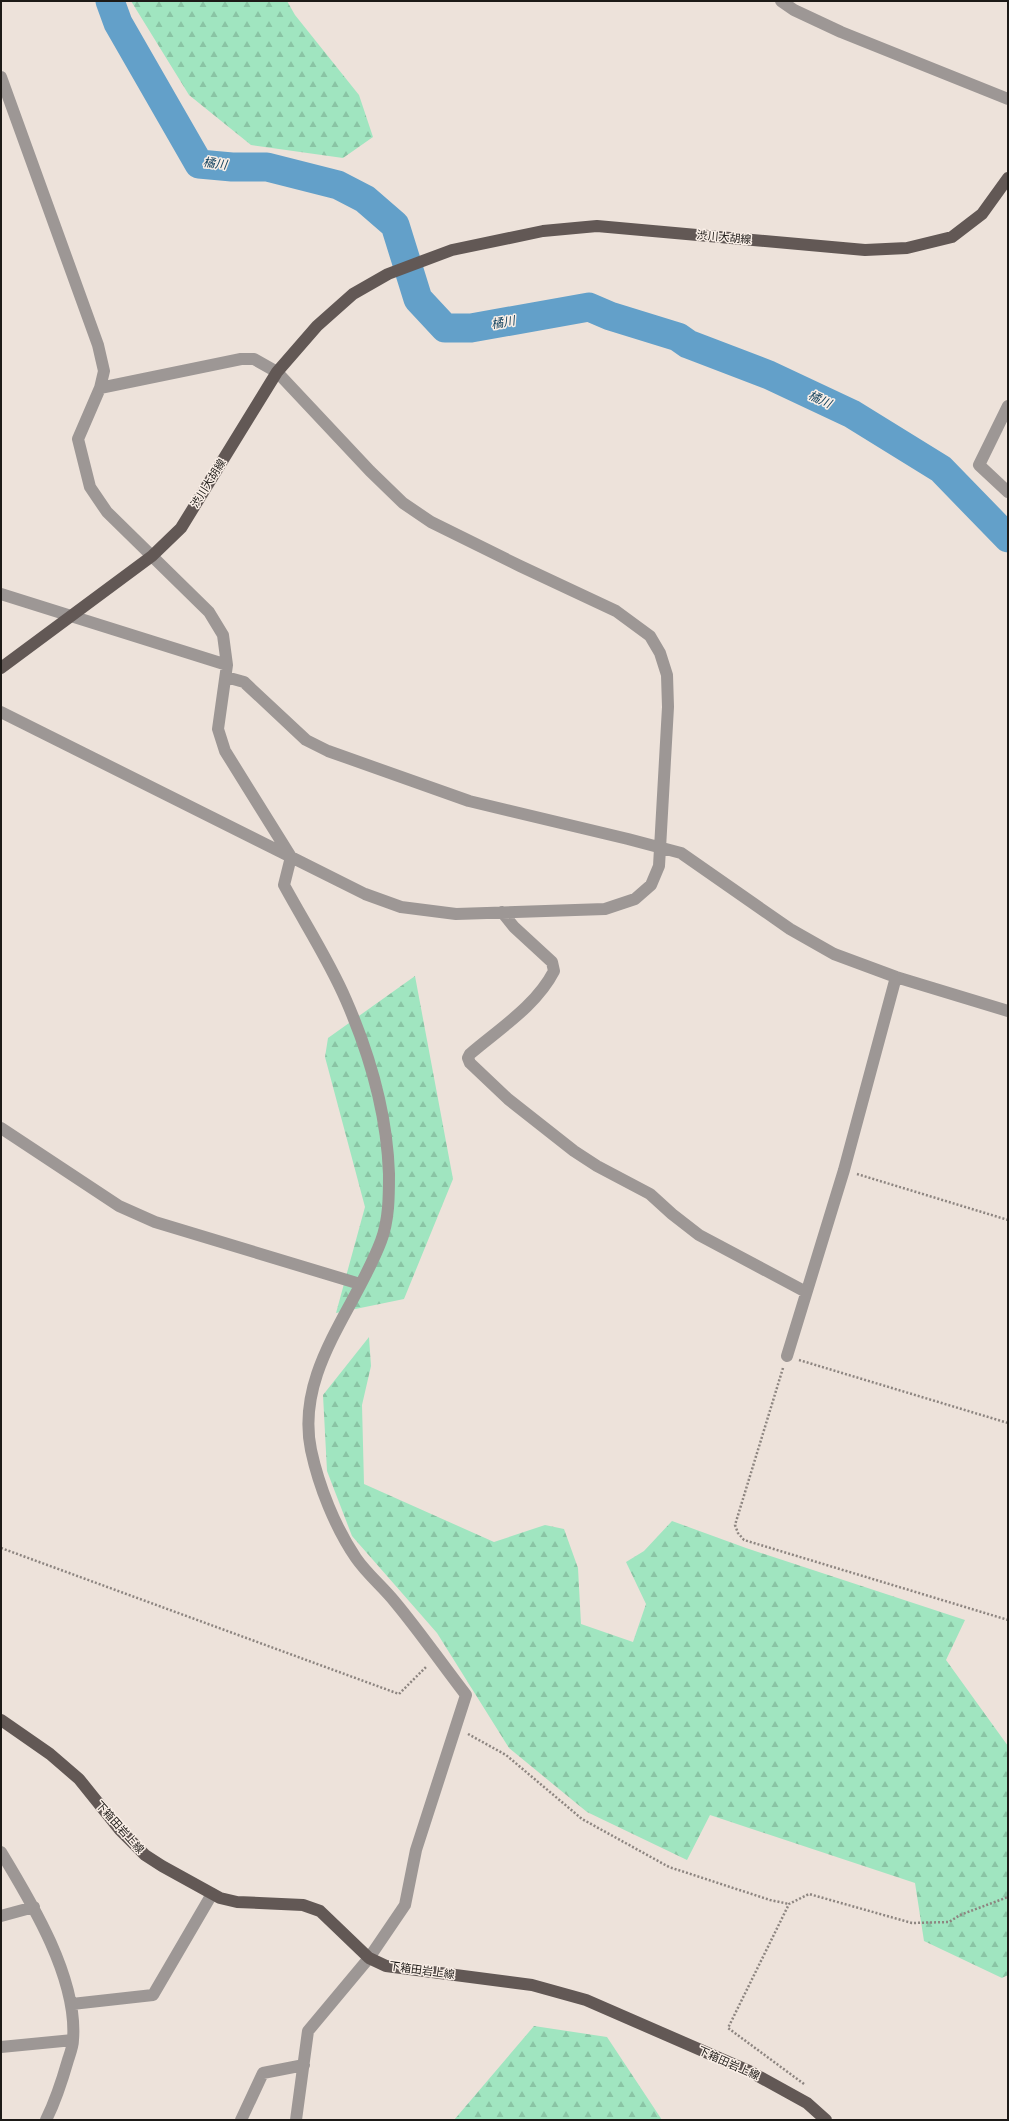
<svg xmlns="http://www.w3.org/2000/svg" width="1009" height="2121" viewBox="0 0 1009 2121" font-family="Poppins,'Noto Sans JP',sans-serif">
<defs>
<pattern id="forest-firs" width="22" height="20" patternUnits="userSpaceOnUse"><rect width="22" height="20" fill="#a0e5c0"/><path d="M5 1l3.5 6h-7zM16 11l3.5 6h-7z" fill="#89c4a4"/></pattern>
</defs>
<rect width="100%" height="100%" fill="#ede2da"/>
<path fill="url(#forest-firs)" d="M131 1H287L295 15 359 95 373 137 343 158 251 145 189 95Z
M415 976 453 1179 404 1299 336 1313 365 1207 325 1057 328 1038Z
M369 1337 371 1366 362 1405 364 1484 494 1542 545 1525 564 1529 578 1568 581 1624 633 1642 646 1604 626 1562 644 1551 672 1521 746 1548 965 1620 946 1660 1008 1746V1975L1002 1978 924 1941 915 1883 710 1815 687 1860 587 1812 509 1748 437 1633 352 1536 327 1471 323 1395Z
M534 2026 607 2037 662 2120H454Z"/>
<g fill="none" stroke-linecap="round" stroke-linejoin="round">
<path stroke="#63a0c9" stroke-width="29" d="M110 1 118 23 199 164 232 167H267L338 185 365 199 395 225 418 299 445 328H471L589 307 610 316 678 337 688 344 769 375 852 414 941 469 1008 538"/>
<path stroke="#8d8580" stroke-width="2.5" stroke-dasharray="2 2" stroke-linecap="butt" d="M857 1174 1008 1220
M799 1360 1008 1423
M783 1368 735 1525 738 1533 744 1540 1008 1620
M1 1548 399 1694 427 1666
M468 1734 506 1755 582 1819 669 1867 770 1900 789 1904
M804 2084 728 2028 789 1904 809 1894 912 1923 949 1922 960 1915 1008 1897"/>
<path stroke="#9d9795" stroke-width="12" d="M781 1 794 10 841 32 1008 99
M1 77 98 345 104 371 100 388 78 439 90 487 107 512 209 612 223 635 227 665 218 729 225 751 291 857 284 885C304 922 330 962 346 1000 370 1055 387 1114 389 1174 389 1196 389 1220 381 1241 355 1310 295 1372 311 1450 319 1487 335 1527 356 1558 367 1574 383 1587 395 1602 420 1632 442 1664 466 1695L416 1850 405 1905 369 1958 308 2031 296 2120
M1008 406 979 465 1008 492
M1 594 227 665
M226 677 244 682 306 740 328 751 469 801 628 839 681 853 790 929 834 954 896 977 1008 1011
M1 712 365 894 401 907 456 914 605 909 635 899 651 885 659 866 668 707 667 675 660 653 650 636 616 611 520 566 431 522 403 503 370 471 277 372 254 359H241L100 388
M502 912 514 927 552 962 554 971C536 1006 499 1029 470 1054L468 1058 470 1063 508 1099 574 1151 597 1166 650 1194 672 1214 699 1235 806 1292
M1 1128 119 1206 155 1222 360 1284
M787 1356 844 1170 896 977
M1 1852C32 1903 78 1979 73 2040 73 2046 70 2054 68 2060 62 2081 56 2100 46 2120
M1 1916 34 1907
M72 2004 153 1995 212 1894
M1 2047 73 2040
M241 2120 263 2073 304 2065"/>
<path stroke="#625855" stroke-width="12" d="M1 668 152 556 181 528 277 372 317 326 353 294 388 274 452 250 543 231 597 226 865 250 907 248 952 237 982 214 1008 178
M1 1720 50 1754 79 1779 120 1830 145 1855 162 1866 220 1898 237 1902 303 1905 320 1911 369 1958 386 1966 532 1985 586 2000 749 2071 807 2103 826 2120"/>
</g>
<g text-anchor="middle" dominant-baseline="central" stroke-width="3" stroke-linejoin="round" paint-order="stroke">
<g font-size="11" fill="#1d1a17" stroke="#faefe7">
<text transform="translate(724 237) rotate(5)">渋川大胡線</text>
<text transform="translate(208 483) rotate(-58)">渋川大胡線</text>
<text transform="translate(120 1827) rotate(48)">下箱田岩上線</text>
<text transform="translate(422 1970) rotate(8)">下箱田岩上線</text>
<text transform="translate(729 2063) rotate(24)">下箱田岩上線</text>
</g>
<g font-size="12" font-style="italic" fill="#0e3f5c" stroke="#faefe7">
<text transform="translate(215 163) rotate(7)">橘川</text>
<text transform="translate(503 322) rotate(-10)">橘川</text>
<text transform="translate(820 399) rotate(25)">橘川</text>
</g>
</g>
<rect width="1009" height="2121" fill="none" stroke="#1d1a17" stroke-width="4"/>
</svg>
